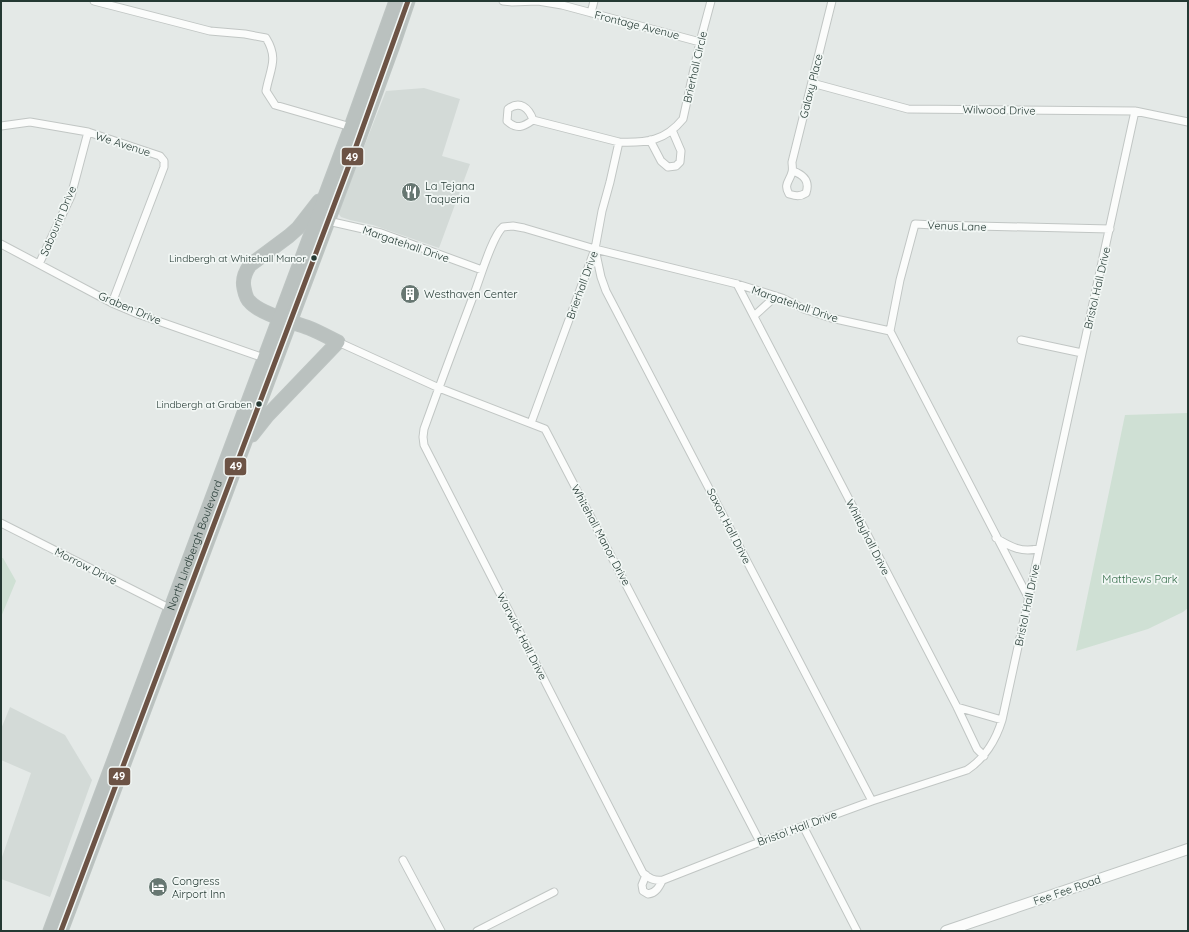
<svg xmlns="http://www.w3.org/2000/svg" width="1189" height="932" viewBox="0 0 1189 932" font-family="Quicksand,sans-serif">
<rect width="100%" height="100%" fill="#e4e9e7"/>
<path fill="#d3dad7" d="M424 88 460 99 442 156 470 164 439 248 373 225 350 220 341 217 338 213 386 91Z
M10 707 65 735 92 780 50 897 1 879V860L31 773 1 760V729Z"/>
<path fill="#cfe0d4" d="M1188 413V608L1183 612 1148 629 1076 651 1125 415Z
M1 558H3L16 581 1 617Z"/>
<g fill="none" stroke-linecap="round" stroke-linejoin="round">
<defs>
<path id="street" d="M94 1 210 31 245 34 266 38C279 59 270 69 266 91L275 105 351 127
M503 1 512 2 538 1 562 5 700 42
M591 13 594 1
M812 83 908 109 1135 111 1188 122
M533 120C529 108 520 100 508 109L507 121C517 130 523 127 533 120L619 142C647 143 665 141 683 119L700 42 711 1
M1 126 30 122 88 132 160 156 164 161V167L112 303
M650 140 661 161 668 167 676 166 680 162 681 151 672 130
M793 171C804 175 810 181 806 193 800 197 796 196 789 194 783 184 790 181 792 172 793 169 792 165 792 162L832 1
M328 221 381 233 482 270
M1 244 112 303 138 314 264 358
M595 249 601 277 606 291 872 801
M39 264 71 196 88 132
M737 284 957 707 977 749 984 756
M754 316 776 296
M890 331 900 280 915 224 934 225 1110 229
M1021 340 1082 353
M338 342 439 388 545 429 760 842
M531 423 595 249 602 211 610 182 619 142
M1 523 171 609
M996 538C1009 546 1023 554 1039 548
M1028 597 890 331 831 318 804 309 782 298 737 284 595 249 524 228 513 226 503 227C492 236 480 279 474 294 457 339 440 384 424 429L423 437 424 445 643 873C650 879 654 881 663 880L760 842 872 801 967 770C984 759 996 740 1002 720L1135 111
M957 707 1002 720
M803 826 857 931
M403 860 441 931
M646 875 642 885 643 891 648 894C656 893 659 887 662 881
M477 931 554 892"/>
<path id="secondary" d="M946 931 1188 849"/>
<g id="highway">
<path d="M252 435 267 416 338 342C328 337 319 332 309 328 294 322 260 314 250 302 246 299 245 293 244 288 242 279 245 272 250 265L289 236 298 228 319 201"/>
<path id="s1" d="M50 931 351 127 396 1"/>
<path d="M61 931 354 152 392 48 408 1"/>
</g>
</defs>
<use href="#street" stroke="#c1c6c4" stroke-width="9"/>
<use href="#secondary" stroke="#c0c6c4" stroke-width="12"/>
<use href="#highway" stroke="#bdc4c2" stroke-width="15"/>
<use href="#street" stroke="#fbfcfb" stroke-width="7"/>
<use href="#secondary" stroke="#fbfcfb" stroke-width="10"/>
<use href="#highway" stroke="#bac1bf" stroke-width="13"/>
<defs>
<path id="bus-1" d="M61 931 354 152 408 1"/>
</defs>
<use href="#bus-1" stroke="#f2f7f5" stroke-width="8"/>
<use href="#bus-1" stroke="#6c5345" stroke-width="5"/>
</g>
<defs>
<symbol id="restaurant-disc" viewBox="-11 -11 22 22"><circle r="9.5" fill="#677772" stroke="#f2f7f5"/><path d="M-5-6h1v4h1v-4h1v4h1v-4h1v5L-1.5 .5V6h-2V.5L-5-1ZM5-6V6H3V1.5H1.5Q1.5-4 5-6Z" fill="#fff"/></symbol>
<symbol id="building-disc" viewBox="-11 -11 22 22"><circle r="9.5" fill="#677772" stroke="#f2f7f5"/><path d="M-4-6H4V6H1V3H-1V6H-4ZM-2.5-4.3h1.7v1.8h-1.7ZM.8-4.3h1.7v1.8H.8ZM-2.5-1h1.7V.8h-1.7ZM.8-1h1.7V.8H.8Z" fill="#fff"/></symbol>
<symbol id="hotel-disc" viewBox="-11 -11 22 22"><circle r="9.5" fill="#677772" stroke="#f2f7f5"/><path d="M-6-4.5h1.5V1H6V5H4.5V3h-9V5H-6ZM-4 0a1.8 1.8 0 1 1 3.6 0ZM.5 0V-2.5h3Q6-2.5 6 0Z" fill="#fff"/></symbol>
</defs>
<g fill-rule="evenodd">
<use href="#restaurant-disc" x="400" y="181" width="22" height="22"/>
<use href="#building-disc" x="399" y="283" width="22" height="22"/>
<use href="#hotel-disc" x="147" y="876" width="22" height="22"/>
</g>
<g fill="#243933" stroke="#f2f7f5" stroke-width="1.5">
<circle cx="314" cy="258" r="3.5"/>
<circle cx="259" cy="404" r="3.5"/>
</g>
<g text-anchor="middle" dominant-baseline="central" stroke-width="3.5" stroke-linejoin="round" paint-order="stroke">
<g font-size="10" fill="#243933" stroke="#f2f7f5" text-anchor="end">
<text x="306" y="258">Lindbergh at Whitehall Manor</text>
<text x="252" y="404">Lindbergh at Graben</text>
</g>
<g font-size="11" fill="#243933" stroke="#f2f7f5">
<text transform="translate(637 25) rotate(14)">Frontage Avenue</text>
<text transform="translate(695 67) rotate(-77)">Brierhall Circle</text>
<text transform="translate(811 86) rotate(-76)">Galaxy Place</text>
<text transform="translate(999 110) rotate(1)">Wilwood Drive</text>
<text transform="translate(123 144) rotate(18)">We Avenue</text>
<text transform="translate(58 221) rotate(-67)">Sabourin Drive</text>
<text transform="translate(957 226) rotate(2)">Venus Lane</text>
<text transform="translate(406 244) rotate(19)">Margatehall Drive</text>
<text transform="translate(582 285) rotate(-70)">Brierhall Drive</text>
<text transform="translate(1097 288) rotate(-77)">Bristol Hall Drive</text>
<text transform="translate(795 304) rotate(19)">Margatehall Drive</text>
<text transform="translate(130 308) rotate(23)">Graben Drive</text>
<text transform="translate(729 526) rotate(63)">Saxon Hall Drive</text>
<text transform="translate(601 535) rotate(62)">Whitehall Manor Drive</text>
<text transform="translate(868 537) rotate(63)">Whitbyhall Drive</text>
<text stroke="none"><textPath href="#s1" startOffset="412">North Lindbergh Boulevard</textPath></text>
<text transform="translate(86 566) rotate(27)">Morrow Drive</text>
<text transform="translate(1027 605) rotate(-78)">Bristol Hall Drive</text>
<text transform="translate(522 636) rotate(63)">Warwick Hall Drive</text>
<text transform="translate(797 828) rotate(-20)">Bristol Hall Drive</text>
<text transform="translate(1067 890) rotate(-19)">Fee Fee Road</text>
</g>
<g font-size="11" fill="#243933" stroke="#f2f7f5" text-anchor="start">
<text x="425" y="186">La Tejana<tspan x="425" dy="13">Taqueria</tspan></text>
<text x="424" y="294">Westhaven Center</text>
<text x="172" y="881">Congress<tspan x="172" dy="13">Airport Inn</tspan></text>
</g>
<g font-size="11" fill="#336c48" stroke="#f2f7f5">
<text x="1140" y="579">Matthews Park</text>
</g>
</g>
<g stroke="#f2f7f5" stroke-width="1.5">
<rect x="341" y="147" width="23" height="19" rx="4" fill="#6c5345"/>
<rect x="224" y="457" width="23" height="19" rx="4" fill="#6c5345"/>
<rect x="108" y="767" width="23" height="19" rx="4" fill="#6c5345"/>
</g>
<g font-size="11" text-anchor="middle" font-weight="bold" fill="#fff">
<text x="352" y="161">49</text>
<text x="236" y="470">49</text>
<text x="119" y="780">49</text>
</g>
<rect width="1189" height="932" fill="none" stroke="#243933" stroke-width="4"/>
</svg>
